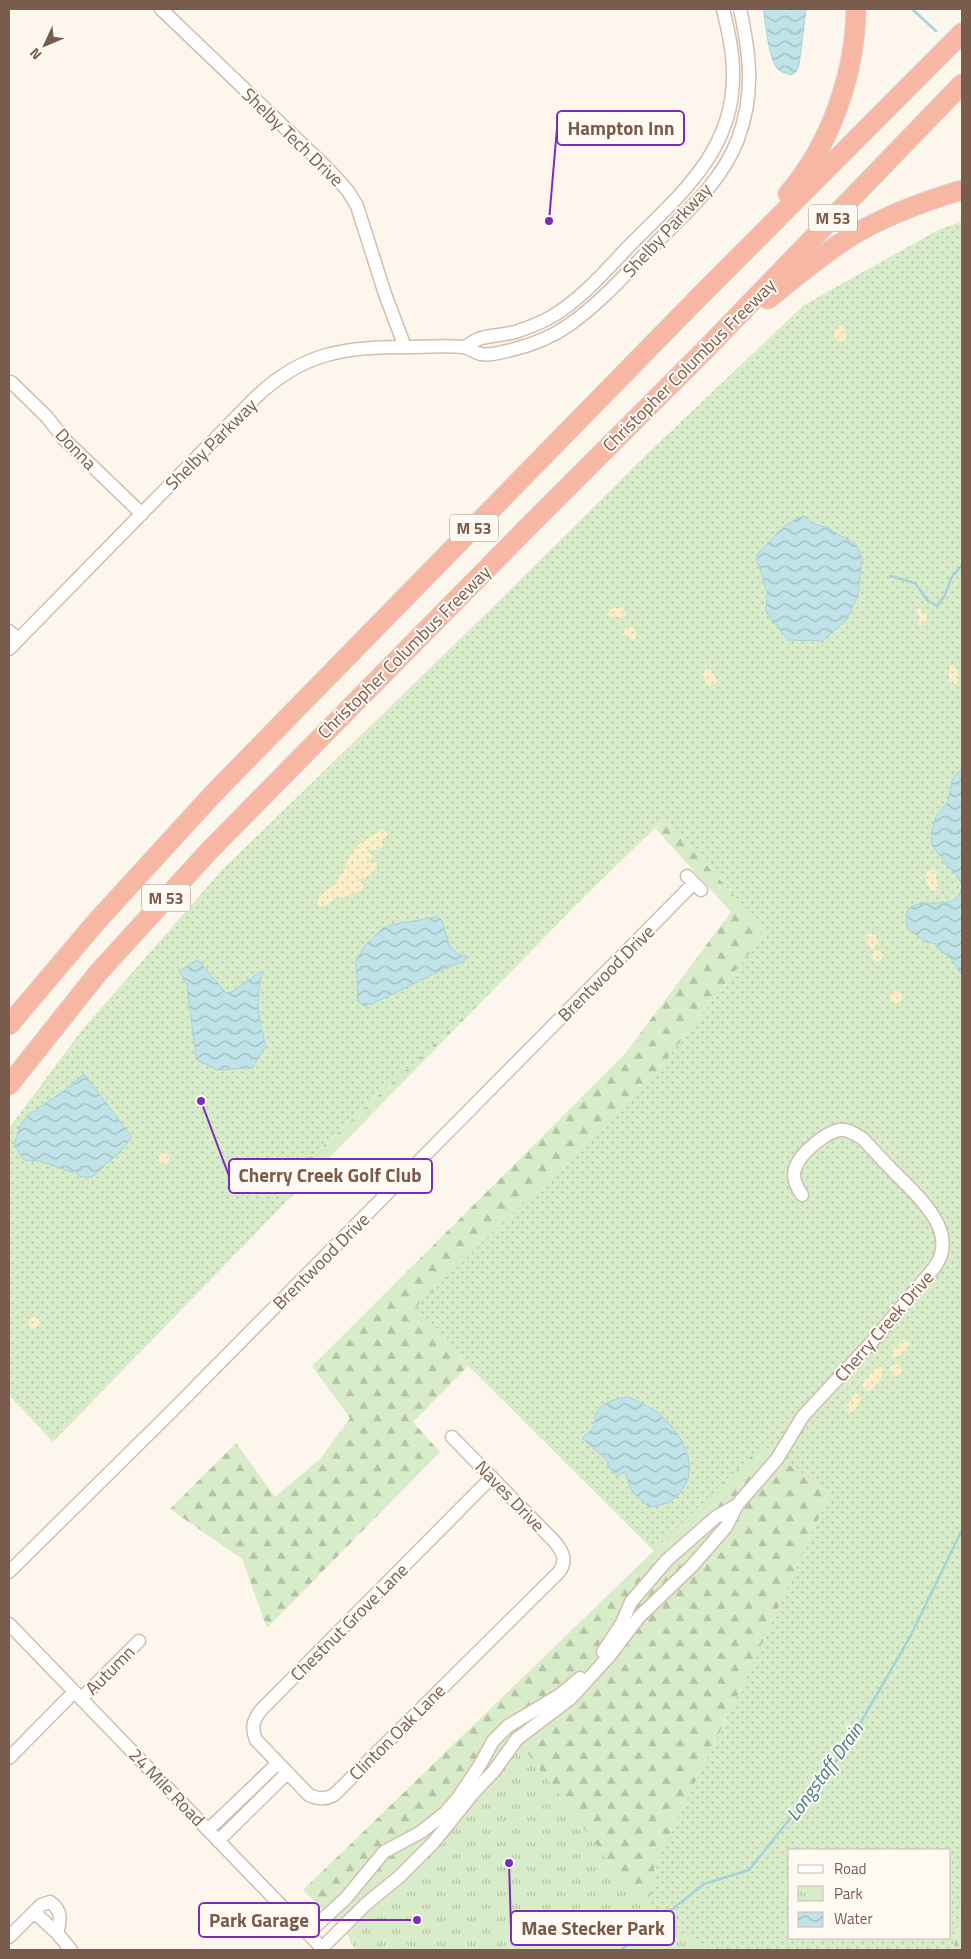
<svg xmlns="http://www.w3.org/2000/svg" width="971" height="1959" viewBox="0 0 971 1959" font-family="'Titillium Web',sans-serif">
<defs>
<pattern id="grass-dots" width="8" height="8" patternUnits="userSpaceOnUse" patternTransform="scale(1.25)"><rect width="8" height="8" fill="#d8ecc9"/><path d="M2 2h.1M6 6h.1" fill="none" stroke="#b4c2a5" stroke-width="1.8" stroke-linecap="round"/></pattern>
<pattern id="forest-firs" width="22" height="20" patternUnits="userSpaceOnUse" patternTransform="scale(1.25)"><rect width="22" height="20" fill="#d8ecc9"/><path d="M5 1l3.5 6h-7zM16 11l3.5 6h-7z" fill="#b4c2a5"/></pattern>
<pattern id="sand-dots" width="8" height="8" patternUnits="userSpaceOnUse" patternTransform="scale(1.25)"><rect width="8" height="8" fill="#fcefc7"/><path d="M2 2h.1M6 6h.1" fill="none" stroke="#d1c5a4" stroke-width="1.8" stroke-linecap="round"/></pattern>
<pattern id="park-tufts" width="24" height="20" patternUnits="userSpaceOnUse" patternTransform="scale(1.25)"><rect width="24" height="20" fill="#d8ecc9"/><path d="M3 7l-1-3M5 7V3M7 7l1-3M15 17l-1-3M17 17v-4M19 17l1-3" fill="none" stroke="#b4c2a5"/></pattern>
<pattern id="water-waves" width="16" height="10" patternUnits="userSpaceOnUse" patternTransform="scale(1.25)"><rect width="16" height="10" fill="#bfe3e8"/><path d="M0 5q4-4 8 0t8 0" fill="none" stroke="#a0bbbe"/></pattern>
</defs>
<rect width="100%" height="100%" fill="#fdf6ec"/>
<path fill="url(#grass-dots)" fill-rule="evenodd" d="M962 222V1903L954 1947 952 1950H712L648 1914 655 1864 746 1678 830 1493 762 1446 654 1551 412 1310 655 1074 766 932 665 818 581 900 498 985 316 1153 270 1186 285 1203 53 1442 9 1395V1128L82 1030 222 870 496 604 648 453 804 305 940 229ZM790 1850H950V1938H790Z"/>
<path fill="url(#forest-firs)" d="M665 818 766 932 655 1074 413 1310 468 1366 413 1422 440 1452 267 1628 242 1559 170 1509 236 1443 275 1497 321 1458 350 1418 312 1366 624 1055 731 912 655 828Z
M498 985 285 1203 269 1186 316 1153Z
M762 1446 830 1493 746 1678 655 1864 648 1914 363 1950 303 1890Z
M962 1903V1950H952L954 1947Z"/>
<path fill="url(#sand-dots)" d="M840 325 845 330 846 338 842 342 836 340C832 335 835 327 840 325Z
M612 608H622L626 614 622 617H611L608 613Z
M920 608 923 613 926 614 929 619 920 626 918 624 920 618 916 609Z
M626 627 633 628 636 631V638L633 640 622 634Z
M950 665 955 666C958 669 959 680 956 684L950 682 949 675Z
M706 669 711 670 717 681 709 687 705 682 703 673Z
M383 829 388 835 382 840 383 846C377 853 373 848 366 850L373 856 367 861V863L375 862 378 868 369 874 366 878 356 880 363 883V889L347 896 334 898 327 905 320 907 317 902C321 892 329 888 337 884L339 877 345 869 347 861 358 845Z
M933 868 935 870 938 889 935 891 930 889 926 880 927 872Z
M871 933 876 937 878 942 872 950 865 939 867 935Z
M871.5 956a5.5 5.5 0 1 1 11 0a5.5 5.5 0 1 1-11 0Z
M890 997a6 6 0 1 1 12 0a6 6 0 1 1-12 0Z
M158.5 1158a5.5 5.5 0 1 1 11 0a5.5 5.5 0 1 1-11 0Z
M28.5 1323a5.5 5.5 0 1 1 11 0a5.5 5.5 0 1 1-11 0Z
M904 1340 909 1343C908 1351 899 1358 892 1357V1351Z
M890 1370a6 6 0 1 1 12 0a6 6 0 1 1-12 0Z
M878 1366 883 1368C885 1376 876 1386 869 1391L866 1390 862 1385 863 1382Z
M856 1393 862 1398 854 1412 851 1413 845 1408Z"/>
<path fill="url(#park-tufts)" d="M517 1739 648 1914 712 1950H355L345 1930 457 1813Z"/>
<path fill="url(#water-waves)" stroke="#a5d3da" d="M763 9H806L799 65 796 72 791 75C785 73 780 72 777 68 768 56 766 23 763 9Z
M804 516 812 523 828 528 839 535 856 544 862 558 858 596 845 621 823 641 788 640 766 612 767 593 756 556C770 541 784 522 804 516Z
M962 770V885L958 876 946 864 932 845 931 834 936 816 948 802 952 780 956 774Z
M962 886V975L949 956 941 951 934 943 926 942 907 928C907 923 905 917 907 912 917 892 958 917 962 886Z
M436 917 441 919C449 936 444 952 468 957L463 962 446 968 374 1003 364 1006 358 1001 356 960 366 944 383 928 391 925Z
M198 960 226 993 232 992 261 971 263 972C254 996 259 1022 266 1046L252 1068 217 1070 196 1059 187 985 179 971Z
M84 1074 132 1137 121 1151 92 1177H81L76 1172H71L40 1161 24 1160 14 1145 20 1126 28 1115 64 1091Z
M629 1397C637 1401 646 1405 654 1410 677 1426 702 1463 682 1490 673 1502 663 1506 649 1507L635 1494 630 1487 626 1474 623 1472 618 1477 608 1466V1461L582 1438C587 1434 593 1430 595 1423 595 1422 595 1416 595 1415 601 1402 617 1398 629 1397Z"/>
<g fill="none" stroke-linecap="round" stroke-linejoin="round">
<path stroke="#a5d3da" stroke-width="2.5" d="M912 9 936 31
M890 576 915 583 928 601 937 606 945 595 951 578 962 565
M621 1950 704 1884 749 1870 844 1751 910 1637 962 1530"/>
<defs>
<path id="minor" d="M161 9 328 169 348 191 357 206 385 294 405 347
M465 347C470 344 476 339 482 338 493 335 504 335 515 332 528 328 540 323 551 317 582 299 607 269 632 243 681 194 735 149 733 73 733 51 728 30 723 9
M11 382 47 417 64 439 142 514
M9 631 18 639
M9 649 255 398C304 351 346 347 411 347 428 347 447 345 464 347 470 348 475 353 481 354 490 356 502 352 511 350 532 345 552 337 569 325 599 304 624 276 649 250 682 216 721 184 738 139 755 93 750 55 740 9
M687 876 701 890
M452 1437 553 1540C562 1550 568 1560 559 1572L335 1794C327 1800 318 1799 309 1795L256 1740C251 1728 253 1720 261 1710L492 1477
M9 1572 171 1412 694 883
M9 1624 324 1950
M603 1652 622 1623 631 1602 667 1560 716 1517 737 1505
M81 1699 139 1641
M9 1758 74 1692
M208 1830 277 1764
M218 1841 287 1773
M34 1912 57 1933 71 1950
M308 1933 346 1898 384 1852 421 1832 445 1813 458 1798 480 1765 493 1741 508 1726 560 1695 580 1678
M9 1937 41 1905 50 1902C62 1910 61 1920 57 1933
M322 1948 366 1904 400 1876 433 1843 474 1792 494 1771 517 1739 571 1698 611 1654 639 1617 691 1567 726 1527 737 1505 777 1459 803 1416 871 1343 934 1268C960 1234 921 1199 898 1176 886 1164 875 1152 863 1139 858 1136 851 1131 845 1130 829 1128 799 1154 795 1169 792 1179 797 1188 802 1195"/>
<path id="highway" d="M788 194C831 144 855 74 856 9
M768 299C793 279 818 258 845 240 881 217 921 202 962 190
M9 1025 97 921 214 793 699 297 962 33
M9 1085 98 973 209 851 520 535 703 352 962 84"/>
</defs>
<use href="#minor" stroke="#d1beb0" stroke-width="15"/>
<use href="#highway" stroke="#dad1cd" stroke-width="21"/>
<use href="#minor" stroke="#fff" stroke-width="12"/>
<use href="#highway" stroke="#f7b7a3" stroke-width="19"/>
</g>
<g text-anchor="middle" dominant-baseline="central" stroke-width="4" stroke-linejoin="round" paint-order="stroke">
<g fill="#fffaf3" stroke="#a28b7f" stroke-width="1">
<rect x="809" y="204.5" width="48" height="27" rx="4"/>
<rect x="450" y="514.5" width="48" height="27" rx="4"/>
<rect x="142" y="884.5" width="48" height="27" rx="4"/>
</g>
<g font-size="16" font-weight="bold" fill="#7a5c4d">
<text x="833" y="218">M 53</text>
<text x="474" y="528">M 53</text>
<text x="166" y="898">M 53</text>
</g>
<g font-size="18" fill="#7a5c4d" stroke="#fffaf3">
<text transform="translate(293 137) rotate(44)">Shelby Tech Drive</text>
<text transform="translate(667 230) rotate(-47)">Shelby Parkway</text>
<text transform="translate(689 365) rotate(-45)">Christopher Columbus Freeway</text>
<text transform="translate(211 444) rotate(-45)">Shelby Parkway</text>
<text transform="translate(76 449) rotate(46)">Donna</text>
<text transform="translate(404 652) rotate(-45)">Christopher Columbus Freeway</text>
<text transform="translate(606 973) rotate(-45)">Brentwood Drive</text>
<text transform="translate(321 1261) rotate(-45)">Brentwood Drive</text>
<text transform="translate(884 1326) rotate(-49)">Cherry Creek Drive</text>
<text transform="translate(510 1496) rotate(46)">Naves Drive</text>
<text transform="translate(349 1622) rotate(-45)">Chestnut Grove Lane</text>
<text transform="translate(110 1670) rotate(-45)">Autumn</text>
<text transform="translate(397 1732) rotate(-45)">Clinton Oak Lane</text>
<text transform="translate(167 1787) rotate(46)">24 Mile Road</text>
</g>
<g font-size="19" font-style="italic" fill="#437c86" stroke="#fffaf3">
<text transform="translate(824 1771) rotate(-54)">Longstaff Drain</text>
</g>
</g>
<path fill="none" stroke="#7b2cbf" stroke-width="2" d="M549 221L557 128M201 1101L229 1176M417 1920L319 1920M509 1863L511 1928"/>
<g fill="#7b2cbf" stroke="#fffaf3" stroke-width="2">
<circle cx="549" cy="221" r="5"/>
<circle cx="201" cy="1101" r="5"/>
<circle cx="417" cy="1920" r="5"/>
<circle cx="509" cy="1863" r="5"/>
</g>
<g fill="#fffaf3" stroke="#7b2cbf" stroke-width="2">
<rect x="557" y="111" width="127" height="34" rx="5"/>
<rect x="229" y="1159" width="203" height="34" rx="5"/>
<rect x="199" y="1903" width="120" height="34" rx="5"/>
<rect x="511" y="1911" width="163" height="34" rx="5"/>
</g>
<g font-size="19" text-anchor="middle" font-weight="bold" fill="#7a5c4d">
<text x="621" y="135">Hampton Inn</text>
<text x="330" y="1182">Cherry Creek Golf Club</text>
<text x="259" y="1927">Park Garage</text>
<text x="593" y="1935">Mae Stecker Park</text>
</g>
<rect width="971" height="1959" fill="none" stroke="#7a5c4d" stroke-width="20"/>
<rect x="788" y="1849" width="162" height="90" fill="#fffaf3" stroke="#cabbb1"/>
<rect x="798" y="1865" width="25" height="8" fill="#ffffff" stroke="#cabbb1"/>
<text x="834" y="1874" font-size="15" fill="#7a5c4d">Road</text>
<rect x="798" y="1886" width="25" height="15" fill="url(#park-tufts)" stroke="#cabbb1"/>
<text x="834" y="1899" font-size="15" fill="#7a5c4d">Park</text>
<rect x="798" y="1912" width="25" height="15" fill="url(#water-waves)" stroke="#cabbb1"/>
<text x="834" y="1924" font-size="15" fill="#7a5c4d">Water</text>
<g transform="translate(45 45) rotate(226)" stroke="#fffaf3" stroke-width="4" paint-order="stroke">
<path d="M0-4L9 19L0 12L-9 19Z" fill="#7a5c4d"/>
<text y="-8" font-size="14" font-weight="bold" text-anchor="middle" fill="#7a5c4d">N</text>
</g>
</svg>
